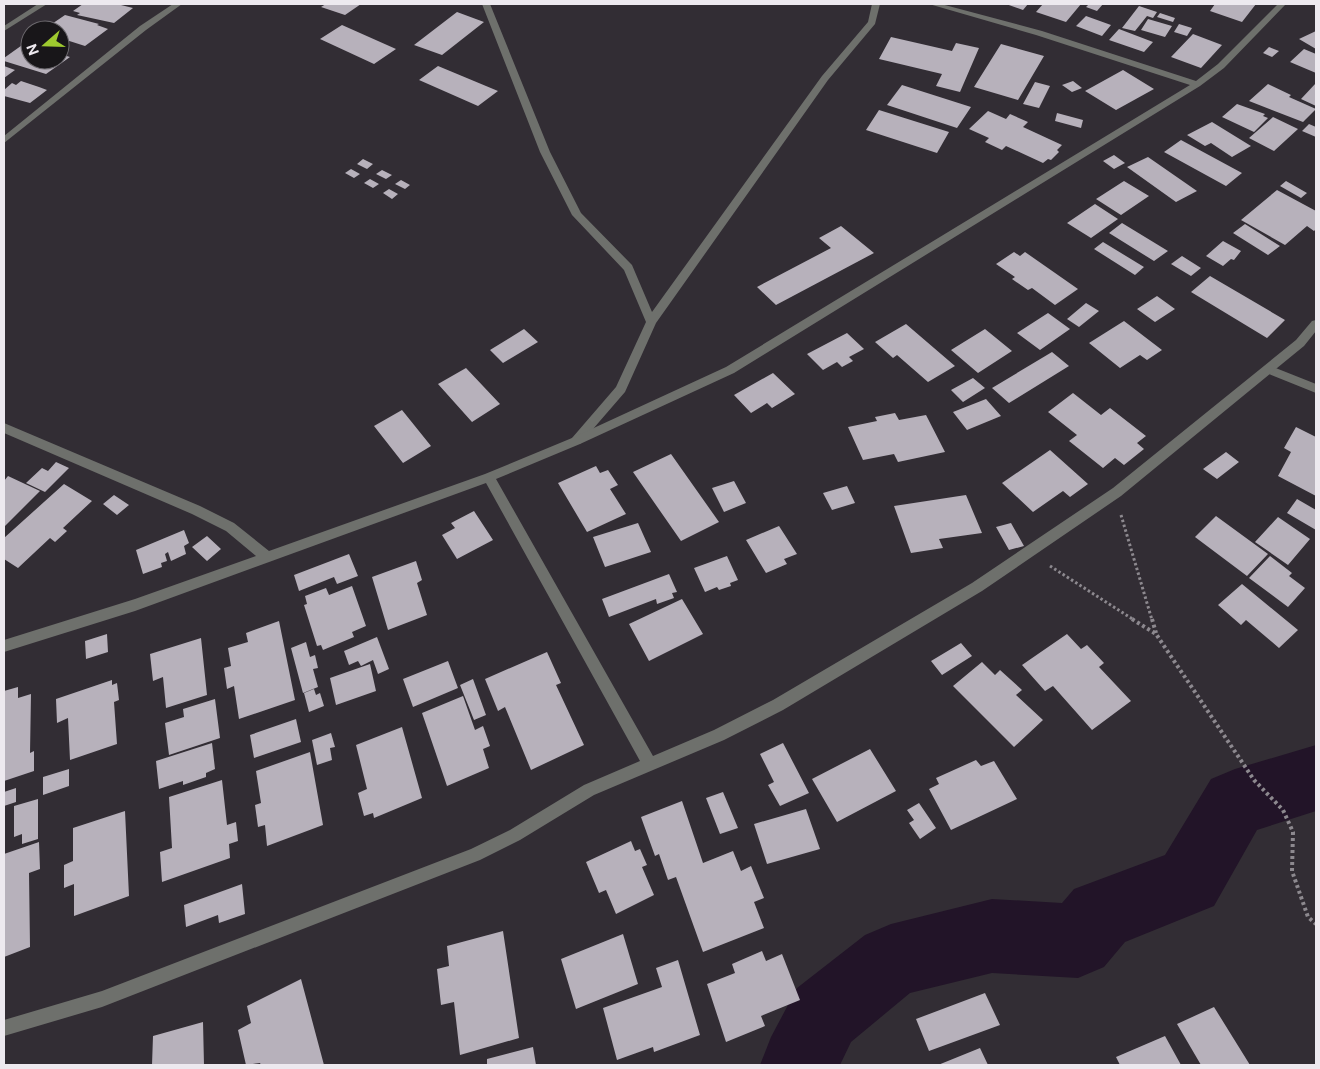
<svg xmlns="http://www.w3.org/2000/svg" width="1320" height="1069" viewBox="0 0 1320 1069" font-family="'Public Sans',sans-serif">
<rect width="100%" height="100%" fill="#322d34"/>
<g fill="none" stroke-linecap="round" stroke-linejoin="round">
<path fill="#221428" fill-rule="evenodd" d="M1316 745V811L1257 830 1214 906 1125 942 1104 967 1078 978 992 973 910 993 851 1042 840 1065H760L771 1037 797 988 865 935 891 924 992 899 1062 903 1074 889 1165 855 1211 779 1235 769Z"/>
</g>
<path fill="#b7b1bb" d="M83 4H117L133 8 114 23 77 15 80 13 73 11Z
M326 4H361L345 15 321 7Z
M1006 4H1028L1023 10Z
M1043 4H1081L1066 22 1036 12Z
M1089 4H1103L1097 11 1086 7Z
M1215 4H1256L1242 22 1210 11Z
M1139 6 1157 12 1153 18 1147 16 1135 31 1122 28Z
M457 12 484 22 442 55 414 45Z
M1160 13 1175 18 1173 22 1157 17Z
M65 15 99 24 97 25 108 29 85 46 60 38V30H43Z
M1086 16 1111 25 1102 36 1076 26Z
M1148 19 1172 26 1165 37 1141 30Z
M1179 24 1192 28 1187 36 1174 32Z
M342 25 396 49 374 64 320 39Z
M1119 29 1153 42 1144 52 1109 40Z
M1316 31V49L1299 39Z
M1193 34 1222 45 1201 68 1171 57Z
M891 37 952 51 956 43 979 48 960 92 936 86 942 74 879 59Z
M25 43 30 44V60H60V54L70 57 46 74 4 61V58Z
M1001 44 1044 56 1018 100 974 87Z
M1269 47 1279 51 1272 57 1263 53Z
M1304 49 1316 54V73L1290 62Z
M4 66 15 70 4 78Z
M438 66 498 91 478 106 419 80Z
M1123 70 1154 89 1116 110 1085 91Z
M21 81 39 87 47 90 30 103 4 96V90L12 83 16 85Z
M1073 81 1082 88 1072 92 1062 85Z
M1035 82 1050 86 1039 108 1023 104Z
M1316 83V106L1301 99Z
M1268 84 1291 95 1289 97 1316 109 1303 122 1249 101Z
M902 85 971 107 957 128 887 105Z
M1237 104 1265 114 1263 116 1268 118 1254 132 1222 117Z
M879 110 949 132 937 153 866 130Z
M988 111 1006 119 1010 114 1028 122 1023 127 1062 145 1057 150 1059 152 1051 160 1048 159 1043 163 1006 146 1002 150 985 142 989 138 969 129Z
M1057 113 1083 120 1081 128 1055 121Z
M1273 117 1298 129 1274 151 1249 138Z
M1212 122 1251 146 1232 157 1211 143 1205 146 1187 135Z
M1309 124 1316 127V137L1302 131Z
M1181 140 1242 173 1226 186 1164 152Z
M1114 155 1125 163 1114 169 1103 161Z
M1148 157 1197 191 1176 202 1127 167Z
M363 159 373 164 367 169 357 164Z
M351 169 360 174 354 178 345 173Z
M382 170 392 175 386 179 376 174Z
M370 179 379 184 373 188 364 183Z
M401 180 410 185 405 189 395 184Z
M1124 181 1149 196 1121 215 1096 199Z
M1286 181 1307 193 1301 198 1280 186Z
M389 189 398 194 392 199 383 193Z
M1277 190 1316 211V229L1314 231 1307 226 1285 245 1241 220Z
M1095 204 1118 219 1091 238 1067 223Z
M1122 223 1168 251 1154 261 1109 233Z
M1245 224 1280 246 1268 255 1233 233Z
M841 226 874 253 776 305 757 287 831 248 819 238Z
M1223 241 1241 251 1234 260 1231 259 1223 266 1206 256Z
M1103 242 1144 267 1135 275 1094 249Z
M1014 252 1020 256 1025 252 1078 289 1055 305 1032 288 1028 290 1012 279 1015 277 996 264Z
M1182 256 1201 268 1191 276 1171 264Z
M1210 276 1285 320 1267 338 1191 292Z
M1157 296 1175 309 1155 322 1137 309Z
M1086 303 1099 311 1079 327 1067 319Z
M1048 313 1070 329 1040 350 1017 333Z
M1124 321 1162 350 1147 360 1140 355 1120 368 1089 343Z
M906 324 955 366 928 382 897 355 893 358 875 342Z
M524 329 538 342 503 363 490 350Z
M985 329 1012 351 978 373 951 350Z
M847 333 864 349 849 357 853 361 842 367 837 362 823 370 807 354Z
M1052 352 1069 366 1009 403 992 388Z
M466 368 500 404 472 422 438 384Z
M773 373 795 394 772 408 767 403 751 413 734 395Z
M973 378 985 388 963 402 951 390Z
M1073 393 1101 415 1110 408 1146 436 1137 443 1144 449 1124 465 1115 458 1103 468 1069 441 1077 435 1048 412Z
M986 399 1001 416 967 430 953 412Z
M402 410 431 446 403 463 374 426Z
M895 413 899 420 926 415 945 452 898 462 894 454 863 460 848 427 877 421 875 417Z
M1296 427 1316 437V496L1278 476 1291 452 1284 448Z
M1050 450 1088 484 1070 497 1063 491 1033 512 1002 483Z
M1226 452 1239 462 1217 479 1203 469Z
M671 454 719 522 681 541 633 472Z
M56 462 69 468 45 492 26 483 42 468 48 471Z
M596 466 600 473 608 470 618 485 610 489 626 514 587 532 558 483Z
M8 476 40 491 4 527V481Z
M734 481 746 503 724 512 712 488Z
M64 484 92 501 63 528 67 531 55 542 50 538 18 568 4 559V538Z
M847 486 855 503 832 510 823 493Z
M114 495 129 505 117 515 103 504Z
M966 495 982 533 939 539 943 548 911 553 894 506Z
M1297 499 1316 510V530L1287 513Z
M474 511 493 540 457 559 442 535 455 528 451 523Z
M1216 516 1268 554 1247 576 1195 537Z
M1278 517 1310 539 1288 565 1255 542Z
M638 523 651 552 605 567 593 537Z
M1011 523 1024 546 1009 550 996 527Z
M779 526 797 554 784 559 787 564 766 573 746 540Z
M184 530 189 543 184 546 186 554 171 561 168 552 165 554 167 561 161 563 162 567 143 574 136 550Z
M207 536 221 549 207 561 192 547Z
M349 554 358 576 337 584 334 577 299 591 294 575Z
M727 556 738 580 730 583 731 586 719 590 717 587 705 592 694 568Z
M1270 556 1292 573 1289 576 1305 588 1288 607 1249 578Z
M416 561 422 580 417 583 427 615 388 630 372 577Z
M669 574 677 592 672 593 674 598 657 604 656 599 609 617 602 599Z
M1242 584 1298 630 1279 648 1246 620 1241 625 1218 605Z
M352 586 366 626 352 632 354 637 323 650 321 645 317 646 304 605 307 604 305 596 326 588 329 595Z
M682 599 703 634 649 661 629 624Z
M279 621 295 700 239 719 234 686 227 689 224 668 231 666 228 648 248 642 246 633Z
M107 634 108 652 86 659 85 641Z
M1067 634 1081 649 1087 645 1104 663 1099 667 1131 701 1092 730 1053 686 1045 691 1022 665Z
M377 637 389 669 378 674 373 660 361 666 358 661 349 665 344 651Z
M201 638 207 695 166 708 163 677 153 681 150 654Z
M306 642 310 657 315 655 318 668 313 669 318 687 303 693 291 648Z
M961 643 972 656 942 675 931 661Z
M547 652 561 683 556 685 584 745 531 770 505 707 498 711 485 679Z
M448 661 458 688 413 707 403 679Z
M982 662 995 675 1000 670 1022 690 1016 695 1043 720 1014 747 953 686Z
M370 664 376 691 336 705 330 678Z
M473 679 486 715 474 720 460 685Z
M112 680V685L117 683 119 700 114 702 117 744 70 760 68 718 57 723 56 699Z
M18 687V698L31 694 30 753 34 751V771L4 781V691Z
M314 689 316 695 320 693 324 706 309 712 304 693Z
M463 696 475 730 483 726 490 746 483 749 489 768 447 786 422 713Z
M215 699 220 738 169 755 165 723 184 717 183 709Z
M296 719 301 742 254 758 250 735Z
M402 727 422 798 374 818 373 813 364 816 358 793 367 789 356 745Z
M331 733 335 747 330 748 332 760 317 765 312 740Z
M212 743 215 769 206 773V777L183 785V781L159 789 156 761Z
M783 743 809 793 780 806 768 785 774 782 760 754Z
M870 749 896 791 837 822 812 779Z
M310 752 323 825 267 846 265 825 258 827 255 805 261 803 256 771Z
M976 760 981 766 994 761 1017 799 951 830 929 789 939 784 936 778Z
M69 769V786L43 795V777Z
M222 780 227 825 236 822 238 841 229 844 230 858 162 882 160 852 172 848 169 797Z
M16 788V802L4 806V792Z
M723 792 738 828 720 834 706 798Z
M38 799V839L22 844V834L14 837V806Z
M682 801 703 863 733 851 741 871 751 866 764 898 754 902 764 928 703 952 676 877 668 880 659 854 655 856 641 817Z
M919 803 936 828 920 839 909 823 914 820 907 810Z
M806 809 820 849 767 864 754 824Z
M125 811 129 896 74 916V884L64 888V865L73 861V828Z
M631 841 635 851 640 849 647 865 642 867 654 895 616 914 606 890 599 893 586 862Z
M39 842 40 869 29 873 30 947 4 957V854Z
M242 884 245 914 219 923 218 915 186 927 184 905Z
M503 931 519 1038 460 1055 454 1002 441 1005 437 969 449 966 447 946Z
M623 934 638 984 576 1009 561 959Z
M762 951 766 961 782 954 800 1000 761 1016 765 1026 726 1042 707 984 735 973 732 964Z
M678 960 700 1035 654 1052 653 1047 617 1060 603 1008 662 987 656 968Z
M301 979 324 1065H261L260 1063 246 1065 238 1030 251 1023 247 1006Z
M985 993 1000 1025 929 1051 916 1019Z
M1214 1007 1250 1065H1201L1177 1024Z
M203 1022 204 1065H152L153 1036Z
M1165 1036 1181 1065H1120L1116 1057Z
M533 1047 536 1065H487V1059Z
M980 1048 988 1065H938Z"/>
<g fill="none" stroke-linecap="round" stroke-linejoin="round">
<path stroke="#8d898f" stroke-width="3" stroke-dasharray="2.5 2.5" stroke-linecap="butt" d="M1121 515 1152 620
M1050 566 1134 620"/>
<path stroke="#8d898f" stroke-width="4" stroke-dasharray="3 3" stroke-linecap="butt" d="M1132 619 1156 634 1254 780 1283 810 1293 832 1292 871 1308 917 1316 924
M1152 619 1156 633"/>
<path fill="#6e706c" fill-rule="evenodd" d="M482 4H490L550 152 581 213 632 265 652 312 822 76 868 22 872 4H880L875 24 828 80 656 323 625 392 580 444H572L570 441 572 438 616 387 646 322 624 270 572 215 540 152Z
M1268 365 1316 384V393L1264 372 1262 369Z"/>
<path fill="#6e706c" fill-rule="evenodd" d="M173 4H182L146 30 4 143V136L140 26Z
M929 4H941L1042 31 1196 81 1218 64 1278 4H1286L1224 68 1200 86 734 373 580 444 496 479 653 756 714 730 773 700 972 583 1113 488 1296 340 1312 321 1316 320V331L1304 346 1121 496 982 591 783 710 724 740 594 795 520 840 480 860 102 1007 4 1036V1020L102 991 471 849 510 830 584 785 640 761 486 483 135 611 4 652V640L135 599 256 556 226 531 192 514 4 433V423L200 506 234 523 269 551 485 474 572 438 726 367 1190 85 1036 35Z"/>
<path fill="#6e706c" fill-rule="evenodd" d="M38 4H47L4 31V26Z"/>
</g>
<rect width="1320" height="1069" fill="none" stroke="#ede9ef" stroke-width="10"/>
<g transform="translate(45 45) rotate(250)"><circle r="24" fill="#181619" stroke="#6d6a6f"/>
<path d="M0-4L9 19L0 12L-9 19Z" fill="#9eca2f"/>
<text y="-8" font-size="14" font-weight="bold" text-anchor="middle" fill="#ede9ef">N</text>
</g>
</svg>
